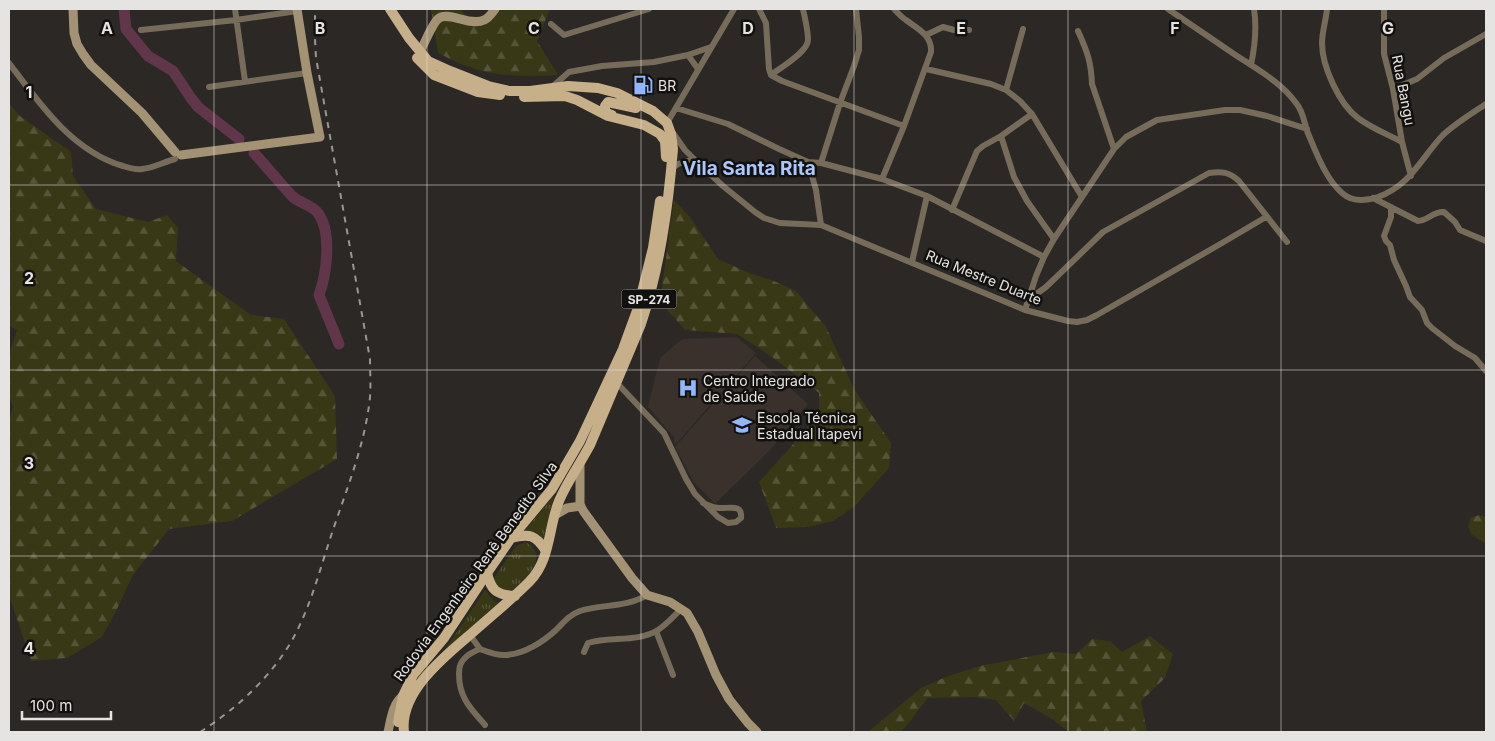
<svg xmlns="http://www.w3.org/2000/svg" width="1495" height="741" viewBox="0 0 1495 741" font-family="Inter,sans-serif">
<defs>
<pattern id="grass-tufts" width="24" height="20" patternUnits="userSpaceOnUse" patternTransform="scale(1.25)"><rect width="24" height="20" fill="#383817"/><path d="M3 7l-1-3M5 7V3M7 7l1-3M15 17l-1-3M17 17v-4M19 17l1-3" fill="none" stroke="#555538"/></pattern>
<pattern id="forest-firs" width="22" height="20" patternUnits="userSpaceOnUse" patternTransform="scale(1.25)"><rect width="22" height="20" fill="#383817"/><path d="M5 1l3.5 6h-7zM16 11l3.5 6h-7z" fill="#555538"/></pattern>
</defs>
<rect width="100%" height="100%" fill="#2b2826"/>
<path fill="#3a312c" d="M737 337 756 353 675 445 674 437 648 407 657 370 661 357 682 339Z
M755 356 808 404 771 449 715 504 693 481 675 447Z"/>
<path fill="url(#grass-tufts)" d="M554 496 543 541C540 531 533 532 524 531Z
M526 542C546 554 533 573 519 584 517 587 513 590 509 591 504 593 499 588 495 585L494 578 516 546Z
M485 590 495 602 500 603 461 636 442 654Z"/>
<path fill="url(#forest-firs)" d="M431 9H461L468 20 487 16 490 9H550L537 41 558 75C526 77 493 77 464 65 455 62 447 57 438 53Z
M9 103 20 116 71 152 73 176 96 209 148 222 167 215 178 228 176 261 251 315 284 319 335 396 337 459 232 521 169 529 133 575 117 609 102 637 67 658 31 661 9 595V421L13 407 9 396V354L17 330 9 326Z
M674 200 690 217 718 259 749 273 774 281 796 291 826 327 854 389 891 443 889 468 854 507 833 521 808 527 776 528 759 482 790 448 819 412V393L772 357 737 334 685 330 660 302Z
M1480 515 1486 517V544L1471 534 1468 526 1471 517Z
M1150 636 1173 654 1165 678 1141 701 1147 732H1069L1052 719 1024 703 1014 721 996 700 975 697 928 698C918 709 911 722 901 732H868L921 688 948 676 980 666 1053 652 1076 654 1092 639 1110 641 1122 652Z"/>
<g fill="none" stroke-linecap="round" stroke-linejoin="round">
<path stroke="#61364a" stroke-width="11" d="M124 9 126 29 148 56 173 71 191 98 198 107 239 139
M254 153C267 167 279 182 292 196 299 203 312 205 318 213 332 232 327 273 319 295L339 344"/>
<path stroke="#776c5a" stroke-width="6" d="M235 9 245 81
M759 9 766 23 769 69 771 75 782 81 904 126
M1168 9C1190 24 1212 39 1234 54 1255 68 1281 82 1296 103 1303 111 1304 121 1307 131 1316 152 1325 178 1342 193 1352 202 1366 201 1378 197 1411 185 1421 158 1443 135 1456 123 1471 114 1486 104
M1327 9C1326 20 1322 32 1322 43 1322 66 1339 104 1358 118 1371 128 1387 134 1402 142
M1384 9V54L1393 89 1402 142 1411 176
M551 24 564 35 649 9
M141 30 236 20 297 11
M1078 31C1087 51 1091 61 1092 84L1114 149
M926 35 943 27 954 30H969
M688 55 698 69
M9 63C39 103 72 151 123 166 129 168 135 170 142 169 153 168 164 162 175 159
M1251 65C1255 46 1257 28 1254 9
M926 69 991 84 1006 90 1020 101 1032 114 1082 197
M771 75C780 68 808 52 808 40 808 30 805 19 803 9
M209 87 307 73
M552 87 569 72 602 66 654 62 688 55 711 47
M1393 89 1417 79 1444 58 1486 34
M1006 90 1023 29
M676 108 728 124 779 149 808 162 821 163 882 179 927 196 1044 257
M667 123 734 9
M673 133 685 150 696 161 723 186 755 212 764 218 780 223 821 225 1025 310 1068 321 1077 322 1087 320 1097 315 1222 243 1266 217
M1001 136 1014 177 1027 201 1054 239
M808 162 816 190 821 225
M821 163 840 103 854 66 859 50V37L856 9
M671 169 678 164 694 159
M882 179 904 126 931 52C932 35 918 29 906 20 901 17 898 13 894 9
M1373 198 1418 221C1428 221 1433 211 1444 212L1455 222 1460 230 1486 241
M1391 207V217L1384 236 1386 241 1390 245 1394 260 1406 286 1410 297 1422 310 1427 323 1432 328 1455 346 1475 358 1486 371
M952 210 977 151 983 146 1001 136 1032 114
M912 262 927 196
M1028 300 1046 287 1103 232 1209 173C1222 171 1229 172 1239 181L1287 242
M1025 310 1036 276 1044 257 1054 239 1114 149 1126 137 1157 120 1225 110H1240L1267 116 1307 129
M616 382 664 433 686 479 695 494 718 517 728 523 736 522 741 518C743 503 728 509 719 508 714 508 708 505 703 503
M656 631 673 675
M470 635 480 649C488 652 497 656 506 655 524 654 543 642 556 630 564 622 569 615 580 611 602 604 626 608 647 595
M480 649C475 651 470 653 466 657 460 662 459 667 459 674 459 698 471 709 485 725
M584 652 588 643C611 636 637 643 658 630 667 624 674 616 681 609"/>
<path stroke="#a49274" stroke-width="9" d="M73 9 74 33 77 44 83 54 91 65 142 113 175 152
M420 51C425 43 432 24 438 19 447 10 470 27 484 20 489 18 492 13 495 9
M181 155 320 137 307 73 297 9
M580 464V505L584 512 632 578 647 595 670 602 687 613 698 632 716 675 729 699 748 723 757 732
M555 515 567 508 581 506
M388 732C391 720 392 704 403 696"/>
<path stroke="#c6af89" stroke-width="10" d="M390 9 409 38 428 61 450 71 488 86 509 91H530L568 86 598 88 617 93 653 111 667 123 671 134 673 149C668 208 660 267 641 324L590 445C580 464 567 482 559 501 548 528 551 560 529 582 511 600 491 616 472 633 445 656 399 692 404 732
M417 58 434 75 478 92 500 95
M524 97 565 96 577 100 608 116 644 125 660 134 665 141 666 157
M612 115 605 112V106L608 102 636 108
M511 538C529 533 536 535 546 551
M487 573C491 590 496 595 515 596
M398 722 403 696 413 675 444 638 487 573 511 538 552 489 580 441 623 349 638 308 653 248 660 201"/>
<path stroke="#999694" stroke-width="2" stroke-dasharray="6 6" stroke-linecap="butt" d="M200 732C236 709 269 679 291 642 310 609 319 572 331 536 346 490 365 446 370 397 371 385 370 372 370 359L316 58 315 39V9"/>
</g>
<path fill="none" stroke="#e6e4e2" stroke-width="1" stroke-opacity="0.55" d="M214 9V732M427 9V732M641 9V732M854 9V732M1068 9V732M1281 9V732M9 185H1486M9 370H1486M9 556H1486"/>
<defs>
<symbol id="fuel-bare" viewBox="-9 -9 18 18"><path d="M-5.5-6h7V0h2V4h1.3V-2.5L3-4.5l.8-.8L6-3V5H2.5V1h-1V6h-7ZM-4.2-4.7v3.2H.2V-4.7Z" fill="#92b7fd" stroke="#121110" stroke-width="2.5" paint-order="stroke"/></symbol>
<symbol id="hospital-bare" viewBox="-9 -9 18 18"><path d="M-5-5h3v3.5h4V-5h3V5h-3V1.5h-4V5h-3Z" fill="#92b7fd" stroke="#121110" stroke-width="2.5" paint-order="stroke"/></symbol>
<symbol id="university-bare" viewBox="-9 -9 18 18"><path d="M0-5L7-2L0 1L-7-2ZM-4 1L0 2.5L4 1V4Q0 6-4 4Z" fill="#92b7fd" stroke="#121110" stroke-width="2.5" paint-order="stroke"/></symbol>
</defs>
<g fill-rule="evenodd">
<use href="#fuel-bare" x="629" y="71" width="28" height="28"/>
<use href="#hospital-bare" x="674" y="374" width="28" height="28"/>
<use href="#university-bare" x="728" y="411" width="28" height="28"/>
</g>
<g text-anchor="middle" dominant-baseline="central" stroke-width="5" stroke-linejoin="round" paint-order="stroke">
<rect fill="#121110" stroke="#a6a5a3" stroke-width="1" x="621.5" y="289.5" width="55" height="19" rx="4"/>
<g font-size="12" font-weight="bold" fill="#e6e4e2">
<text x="649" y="299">SP-274</text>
</g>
<g font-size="14" fill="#e6e4e2" stroke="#121110" text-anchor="start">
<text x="658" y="85">BR</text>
<text x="703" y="380">Centro Integrado<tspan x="703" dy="16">de Saúde</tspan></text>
<text x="757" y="417">Escola Técnica<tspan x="757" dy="16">Estadual Itapevi</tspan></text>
</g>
<g font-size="14" fill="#e6e4e2" stroke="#121110">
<text transform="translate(1404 90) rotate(79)">Rua Bangu</text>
<text transform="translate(984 277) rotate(22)">Rua Mestre Duarte</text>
<text transform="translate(475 571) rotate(-54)">Rodovia Engenheiro Renê Benedito Silva</text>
</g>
<g font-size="19" font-weight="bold" fill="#abc7fc" stroke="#121110">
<text x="749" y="168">Vila Santa Rita</text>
</g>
</g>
<g font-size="16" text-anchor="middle" font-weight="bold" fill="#e6e4e2" stroke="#121110" stroke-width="5" stroke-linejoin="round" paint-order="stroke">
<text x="107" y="34">A</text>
<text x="320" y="34">B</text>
<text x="534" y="34">C</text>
<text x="748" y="34">D</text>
<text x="961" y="34">E</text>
<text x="1175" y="34">F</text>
<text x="1388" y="34">G</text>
<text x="29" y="98">1</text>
<text x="29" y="284">2</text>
<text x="29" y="469">3</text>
<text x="29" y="654">4</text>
</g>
<rect width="1495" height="741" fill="none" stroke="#e6e4e2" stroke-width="20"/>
<path d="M22 711v8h89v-8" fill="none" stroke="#e6e4e2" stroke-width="2.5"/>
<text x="30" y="711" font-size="15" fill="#e6e4e2" stroke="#121110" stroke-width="4" paint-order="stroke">100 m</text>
</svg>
